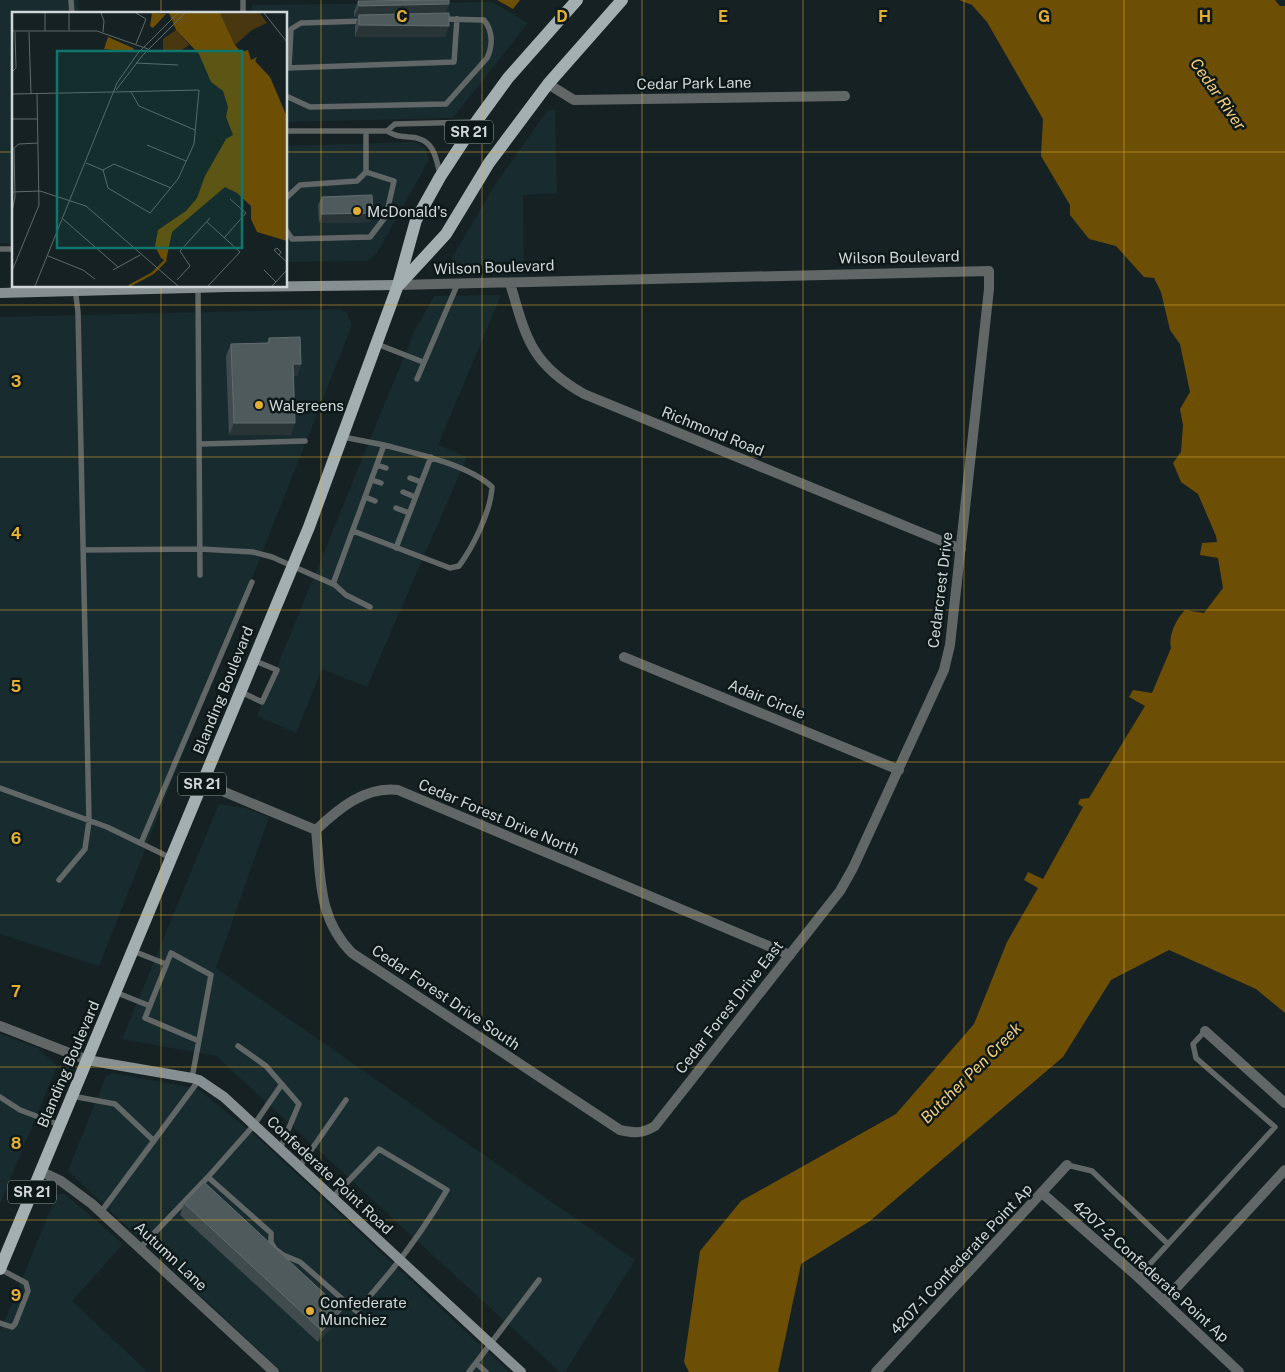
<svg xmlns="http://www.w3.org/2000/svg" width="1285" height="1372" viewBox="0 0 1285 1372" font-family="'Public Sans',sans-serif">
<rect width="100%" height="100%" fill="#162123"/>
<path fill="#182c2f" d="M0 0H78L79 14H14V243H0Z
M492 2 528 23 453 118 286 122V14H253L252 5Z
M555 110 557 193 523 195 524 275H476L459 268 452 258 493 188 547 111Z
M415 142 425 148 429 160 377 253 367 261 286 262V146Z
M501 295 438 445 467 457 367 687 322 669 296 733 257 716 414 332 434 296Z
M339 309 346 312 352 325 99 966 0 934V317Z
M219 804 245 808 269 817 216 968 635 1260 565 1372H560L216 1056 122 1039Z
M0 1034 38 1048 57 1066 0 1204Z
M113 1073 198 1089 256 1136 509 1372H282L68 1171 106 1076Z
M57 1194H65L123 1244 72 1301 148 1372H0V1332Z"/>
<path fill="#6c4f05" d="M497 0H520L513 9Z
M959 0H1275L1280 6H1285V1013L1256 989 1169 950 1111 980 1063 1057 870 1221 801 1264 778 1372H689L684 1362 700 1251 741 1201 896 1114 974 1024 1007 942 1038 888 1024 880 1028 872 1043 879 1083 807 1078 804 1080 799 1089 798 1145 706 1129 697 1133 690 1152 693 1171 648C1168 636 1176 619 1185 610L1204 613 1223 588 1218 558 1200 555 1202 543 1217 542 1216 536 1198 494 1181 482 1173 463 1181 452 1183 425 1180 409 1190 392 1180 344 1170 330 1161 292 1154 278 1144 277 1116 246 1089 239 1070 215V205L1041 156 1043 119 987 22 972 5Z"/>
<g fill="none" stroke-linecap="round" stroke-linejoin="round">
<path stroke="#616667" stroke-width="5.5" d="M71 0 72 14
M243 0V14
M289 67 291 29 301 23 364 21
M287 68 454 62 457 19
M286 96 310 107 446 104 487 58C493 46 493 31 484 20L443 19
M286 131H387C395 136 399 136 409 137 433 138 436 155 440 175
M387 131 395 124 475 122
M286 198 300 185 357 181 366 172V131
M286 230 292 239 370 237 386 216 394 181 366 172
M0 249H14
M198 289 200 575
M377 344 423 362
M417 379 458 283
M200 444 305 441
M377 465 386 468
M410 478 421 482
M372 480 381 483
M403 492 415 497
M365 497 375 501
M396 508 409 513
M353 531 450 568 459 566C473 547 491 511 492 487 469 465 415 453 384 445
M396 548 431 457
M83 550 200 549 253 552 272 557 335 585 346 595 370 607
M333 584 384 445 343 437
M241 692 262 702 277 670 253 660
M0 788 107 827 171 858
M141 843 252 582
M59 880 85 849 89 821 78 312 75 288
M133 951 166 964
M115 992 150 1006
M238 1046 266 1066 299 1104 280 1149
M192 1078 211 975 171 953 145 1018 199 1041
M282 1084 254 1125 208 1177 271 1233V1242L275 1249 283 1255 300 1262 356 1311C393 1272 420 1236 447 1190L379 1149 333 1197
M72 1096 115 1104 154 1141
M0 1097 20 1110 60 1125
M1067 1165 1092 1171 1168 1244
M300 1166 346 1100
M101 1212 199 1080
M140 1248 208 1177
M0 1269 26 1283 28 1291 15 1324 12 1327 0 1323
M1138 1277 1275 1127 1196 1058 1193 1044 1205 1031
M476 1363 486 1372
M469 1372 539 1280"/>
<path stroke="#616667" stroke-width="10" d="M548 84 574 100 845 96
M510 283C526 338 531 364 584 394L961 549
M624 657 899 770
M203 783 316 830
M316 830C321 876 317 918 352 953L620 1130C634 1133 642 1134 655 1126L840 891 853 868 944 670 950 645 989 289V271L398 285
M316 830C338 809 365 786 398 790L790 955
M0 1026 87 1060
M1205 1031 1285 1103
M40 1171 61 1181 92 1204 274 1372
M1042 1193 1138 1277 1239 1372
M1164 1301 1285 1170
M876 1372 1067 1165"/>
<path stroke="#868f91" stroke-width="10" d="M0 293 228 287 398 285
M87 1060 192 1078 199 1080 224 1097 521 1372"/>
<path stroke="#a3afb1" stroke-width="12" d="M400 284 446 234 489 163 548 84 622 0
M0 1269 309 527 398 285 416 220 440 177 476 122 508 78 577 0"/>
</g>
<path fill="#3f4b4c" d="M358 1 446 13 445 37H355V26L358 17H354V12Z
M322 197 370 222 319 223 318 205Z
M269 338 301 364 297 376H293L291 435H229L226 356 231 344 267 343Z
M184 1203 342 1310 338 1321 318 1342 180 1215Z"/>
<path fill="#283436" d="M449 4 445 15H359L358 17H354L359 6Z
M359 25 449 26 445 37H355Z
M373 213 370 222 319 223 322 214Z
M293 364H301L297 376H289Z
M234 423H295L291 435H229Z
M342 1310 338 1321 318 1342 322 1331Z"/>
<path fill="#4f5a5c" stroke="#636d6f" d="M449 0V4L359 6 358 1Z
M449 13V26L359 25V15Z
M372 195 373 213 322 214V197Z
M300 337 301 364H293L295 423H234L231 344 269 343V338Z
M204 1182 342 1310 322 1331 184 1203Z"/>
<path fill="none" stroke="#e3ae34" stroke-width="1" stroke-opacity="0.55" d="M161 0V14M321 0V1372M482 0V1372M642 0V1372M803 0V1372M964 0V1372M1124 0V1372M0 152H14M286 152H1285M161 286V1372M0 305H1285M0 457H1285M0 610H1285M0 762H1285M0 915H1285M0 1067H1285M0 1220H1285"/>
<g fill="#e3ae34" stroke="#0d1819" stroke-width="2">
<circle cx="357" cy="211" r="5"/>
<circle cx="259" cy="405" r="5"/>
<circle cx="310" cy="1311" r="5"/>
</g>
<g text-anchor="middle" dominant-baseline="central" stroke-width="5" stroke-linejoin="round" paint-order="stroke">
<g fill="#0d1819" stroke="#969e9f" stroke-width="1">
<rect x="445" y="120.5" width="48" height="23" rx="4"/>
<rect x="178" y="772.5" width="48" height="23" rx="4"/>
<rect x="8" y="1180.5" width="48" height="23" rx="4"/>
</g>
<g font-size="14" font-weight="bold" fill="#d0d7d8">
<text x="469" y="132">SR 21</text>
<text x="202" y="784">SR 21</text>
<text x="32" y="1192">SR 21</text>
</g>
<g font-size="15" fill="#d0d7d8" stroke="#0d1819">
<text transform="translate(694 83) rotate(-1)">Cedar Park Lane</text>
<text transform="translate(899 257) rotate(-1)">Wilson Boulevard</text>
<text transform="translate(494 267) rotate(-2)">Wilson Boulevard</text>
<text transform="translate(713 431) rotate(22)">Richmond Road</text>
<text transform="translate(940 590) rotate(-83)">Cedarcrest Drive</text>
<text transform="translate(223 690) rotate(-68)">Blanding Boulevard</text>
<text transform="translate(767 699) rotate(22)">Adair Circle</text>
<text transform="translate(499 817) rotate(23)">Cedar Forest Drive North</text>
<text transform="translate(446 997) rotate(34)">Cedar Forest Drive South</text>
<text transform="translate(729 1007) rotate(-52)">Cedar Forest Drive East</text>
<text transform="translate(68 1064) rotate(-67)">Blanding Boulevard</text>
<text transform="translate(330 1175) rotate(43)">Confederate Point Road</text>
<text transform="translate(171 1256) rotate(43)">Autumn Lane</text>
<text transform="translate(961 1259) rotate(-47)">4207-1 Confederate Point Ap</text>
<text transform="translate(1151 1271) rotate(42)">4207-2 Confederate Point Ap</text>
</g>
<g font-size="15" fill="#d0d7d8" stroke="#0d1819" text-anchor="start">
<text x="367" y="211">McDonald's</text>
<text x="269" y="405">Walgreens</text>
<text x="320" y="1302">Confederate<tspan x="320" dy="17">Munchiez</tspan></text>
</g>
<g font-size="16" font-style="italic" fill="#f8cf7a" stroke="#0d1819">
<text transform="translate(1218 94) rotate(55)">Cedar River</text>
<text transform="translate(971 1073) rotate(-45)">Butcher Pen Creek</text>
</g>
</g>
<g transform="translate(12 12)">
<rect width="275" height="275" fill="#162123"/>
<path d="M208 1H248L255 11 240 18 223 33ZM164 18 177 33 170 38H151V27Z" fill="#493710"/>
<path d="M140 1 154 2 141 16 138 14ZM157 1H208L223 33 229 40 236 38 239 48 245 45 243 49 258 65 275 105V229L245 220 239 207V194L225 181 213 175 160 220 154 249 149 246 143 234 146 218 174 199 185 186 193 164 214 127 221 123 214 105 216 95 211 79 199 70 187 42 164 18ZM96 25 121 36 122 37 119 40 92 37Z" fill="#6c4f05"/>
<path fill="none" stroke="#6c4f05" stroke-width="2.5" d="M117 274 141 261 154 248"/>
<path fill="none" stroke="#606a6b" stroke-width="1" d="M33 1V19M89 1 92 9 91 20M252 1 275 30M57 18V1M0 19H85L136 37M17 20 19 82M124 32 134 7 124 1M124 51 166 53M0 60 4 56 3 20M104 78 130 44 173 1M119 80 127 94 183 118M0 82 102 80M0 107H26M135 133 174 149M74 151 91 158M91 158 96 176 138 201 166 167 182 132 187 78 102 80M91 158 102 152 159 176M0 180 28 179 74 194 166 274M0 200 3 185 2 136 7 132 26 131M51 207 106 255M195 210 228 240 196 274M212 226 234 201 218 187M267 243 269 240 265 236 262 238 267 243 275 250M36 244 71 258 83 267M101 258 128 243M252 258 264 270M0 259 27 193 25 82M165 268 178 254 168 239 198 206M23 274 105 71 126 41 166 1M260 274 275 258"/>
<path fill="#0f766e" fill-opacity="0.15" stroke="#0f766e" stroke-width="2.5" d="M45 39H230V236H45Z"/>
<rect width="275" height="275" fill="none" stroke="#d0d7d8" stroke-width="2.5"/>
</g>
<g font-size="16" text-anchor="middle" font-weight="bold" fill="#e3ae34" stroke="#0d1819" stroke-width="5" stroke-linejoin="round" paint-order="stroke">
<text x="402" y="22">C</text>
<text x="562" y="22">D</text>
<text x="723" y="22">E</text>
<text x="883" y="22">F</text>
<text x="1044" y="22">G</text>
<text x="1205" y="22">H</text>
<text x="16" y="387">3</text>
<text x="16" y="539">4</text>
<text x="16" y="692">5</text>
<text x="16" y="844">6</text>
<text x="16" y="997">7</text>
<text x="16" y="1149">8</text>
<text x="16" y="1301">9</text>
</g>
</svg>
